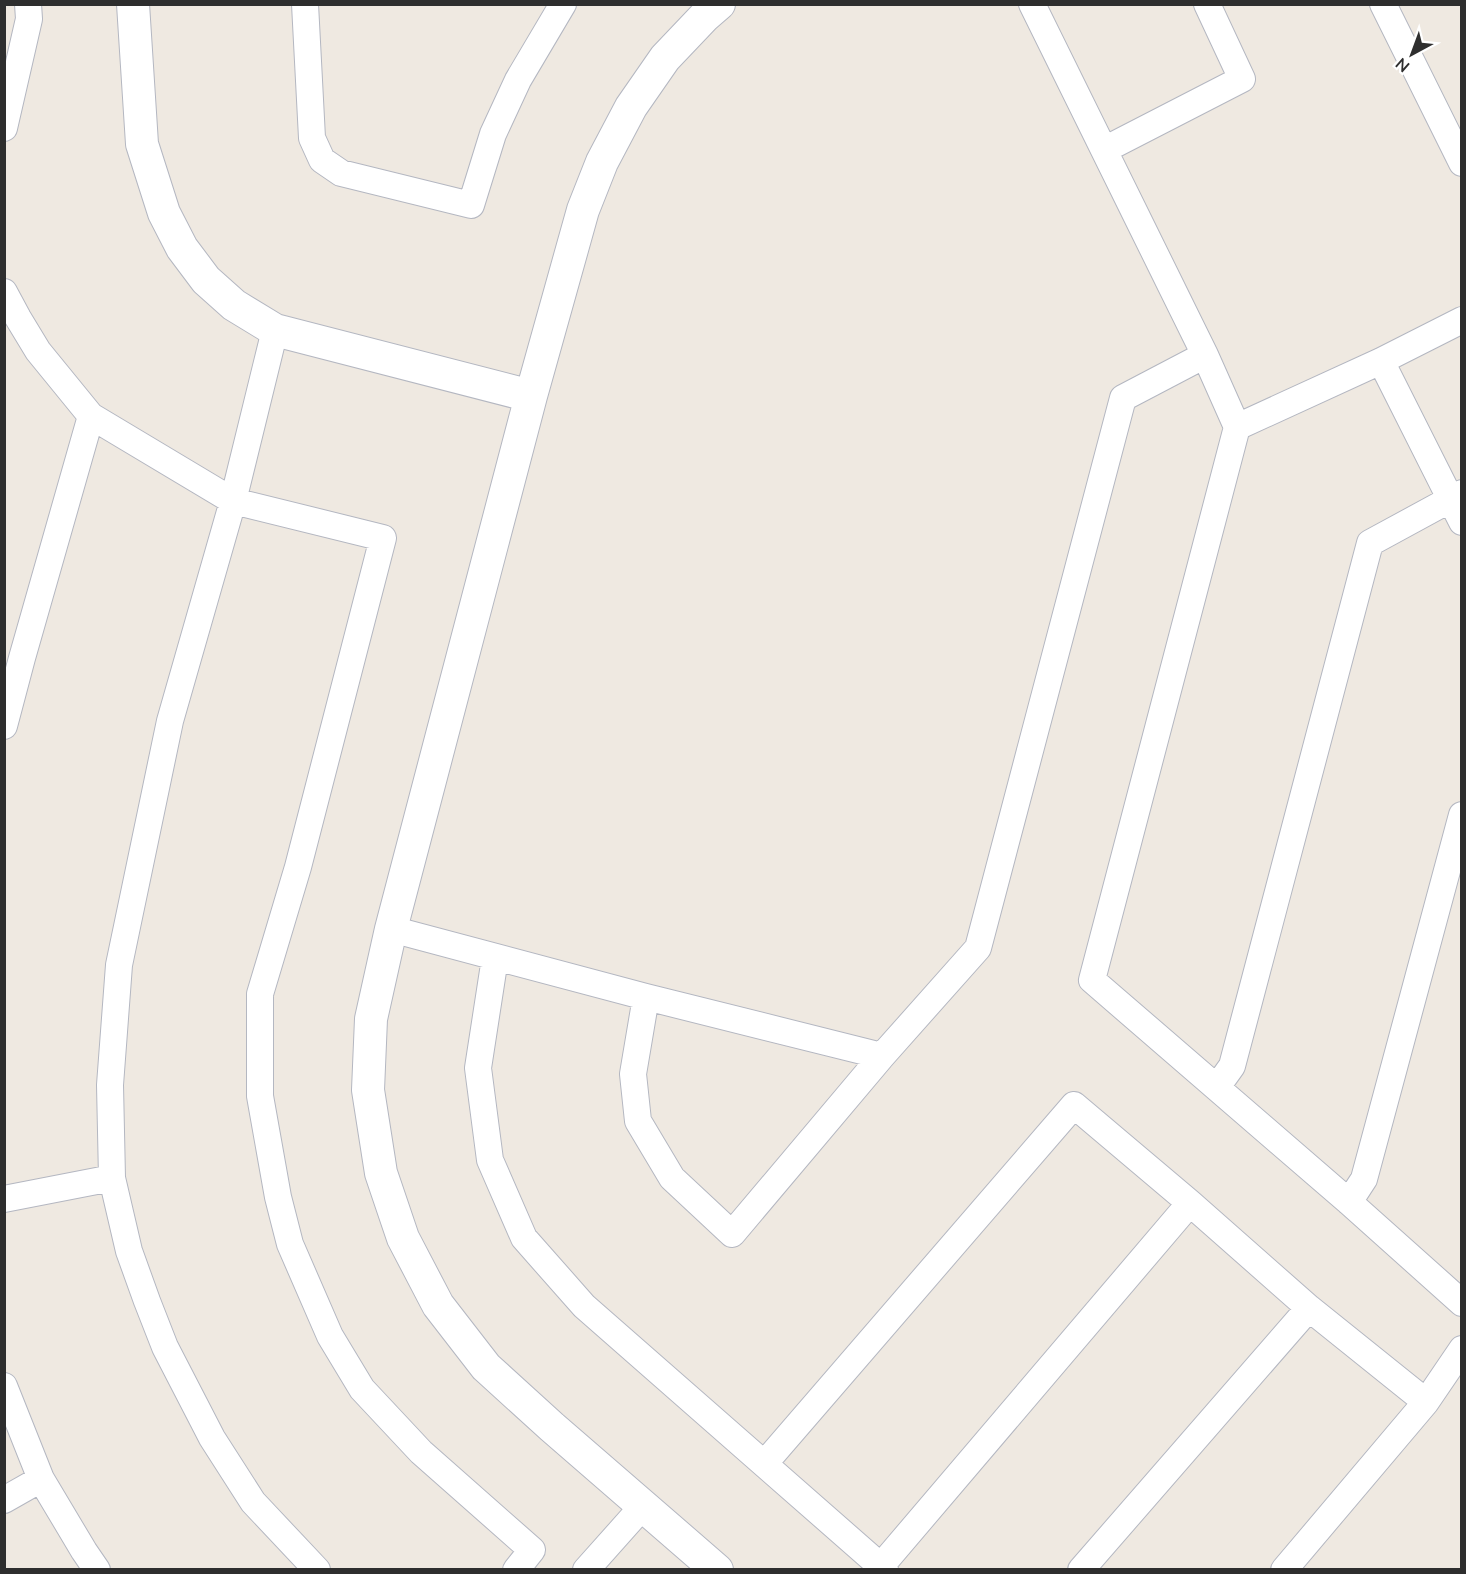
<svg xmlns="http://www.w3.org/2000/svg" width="1466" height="1574" viewBox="0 0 1466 1574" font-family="Mulish,sans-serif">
<rect width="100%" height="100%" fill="#efe9e1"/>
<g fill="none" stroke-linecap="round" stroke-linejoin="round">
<defs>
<path id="minor" d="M305 4 312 138 322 160 341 173 471 205 493 134 518 80 563 4
M1032 4 1205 355 1237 427 1092 980 1349 1202 1462 1303
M1383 4 1462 163
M4 128 29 19 28 4
M1104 150 1242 79 1207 4
M4 292 18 318 38 351 91 416 233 501 383 538 298 867 260 994V1096L278 1197 290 1244 330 1336 362 1389 421 1452 532 1550 516 1570
M275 330 233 501 170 721 119 965 110 1085 112 1178 129 1251 147 1301 165 1347 212 1438 253 1502 317 1570
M1381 361 1462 522
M1237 427 1381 361 1462 320
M4 726 22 658 91 416
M391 929 646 997 882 1056
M495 958 478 1068 490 1160 524 1238 584 1306 885 1570
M646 997 633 1074 638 1121 672 1178 732 1234 882 1056 978 948 1123 398 1205 355
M1217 1087 1232 1066 1370 543 1462 493
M4 1199 112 1178
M1349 1202 1364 1179 1462 815
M4 1386 41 1479 4 1500
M764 1464 1074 1105 1190 1203 1309 1308 1426 1402
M41 1479 84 1551 97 1570
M881 1566 1190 1203
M586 1570 643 1506
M1081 1570 1309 1308
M1284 1570 1426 1402 1462 1349"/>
<path id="tertiary" d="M133 4 142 144 164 213 182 248 206 280 234 305 275 330 531 396
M717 1570 552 1427 486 1367 438 1305 403 1238 381 1173 368 1090 371 1019 391 929 531 396 583 210 602 162 631 107 665 58 704 17 719 4"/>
</defs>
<use href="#minor" stroke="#b4b7c1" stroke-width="28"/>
<use href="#tertiary" stroke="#b4b7c1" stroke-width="34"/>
<use href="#minor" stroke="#fff" stroke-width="26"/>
<use href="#tertiary" stroke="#fff" stroke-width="32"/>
</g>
<rect width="1466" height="1574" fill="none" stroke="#2e2e2e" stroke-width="12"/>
<g transform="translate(1412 54) rotate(221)" stroke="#ffffff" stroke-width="4.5" paint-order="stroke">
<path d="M0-4.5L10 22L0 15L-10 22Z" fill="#2e2e2e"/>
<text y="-9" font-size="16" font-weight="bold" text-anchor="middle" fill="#2e2e2e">N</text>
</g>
</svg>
